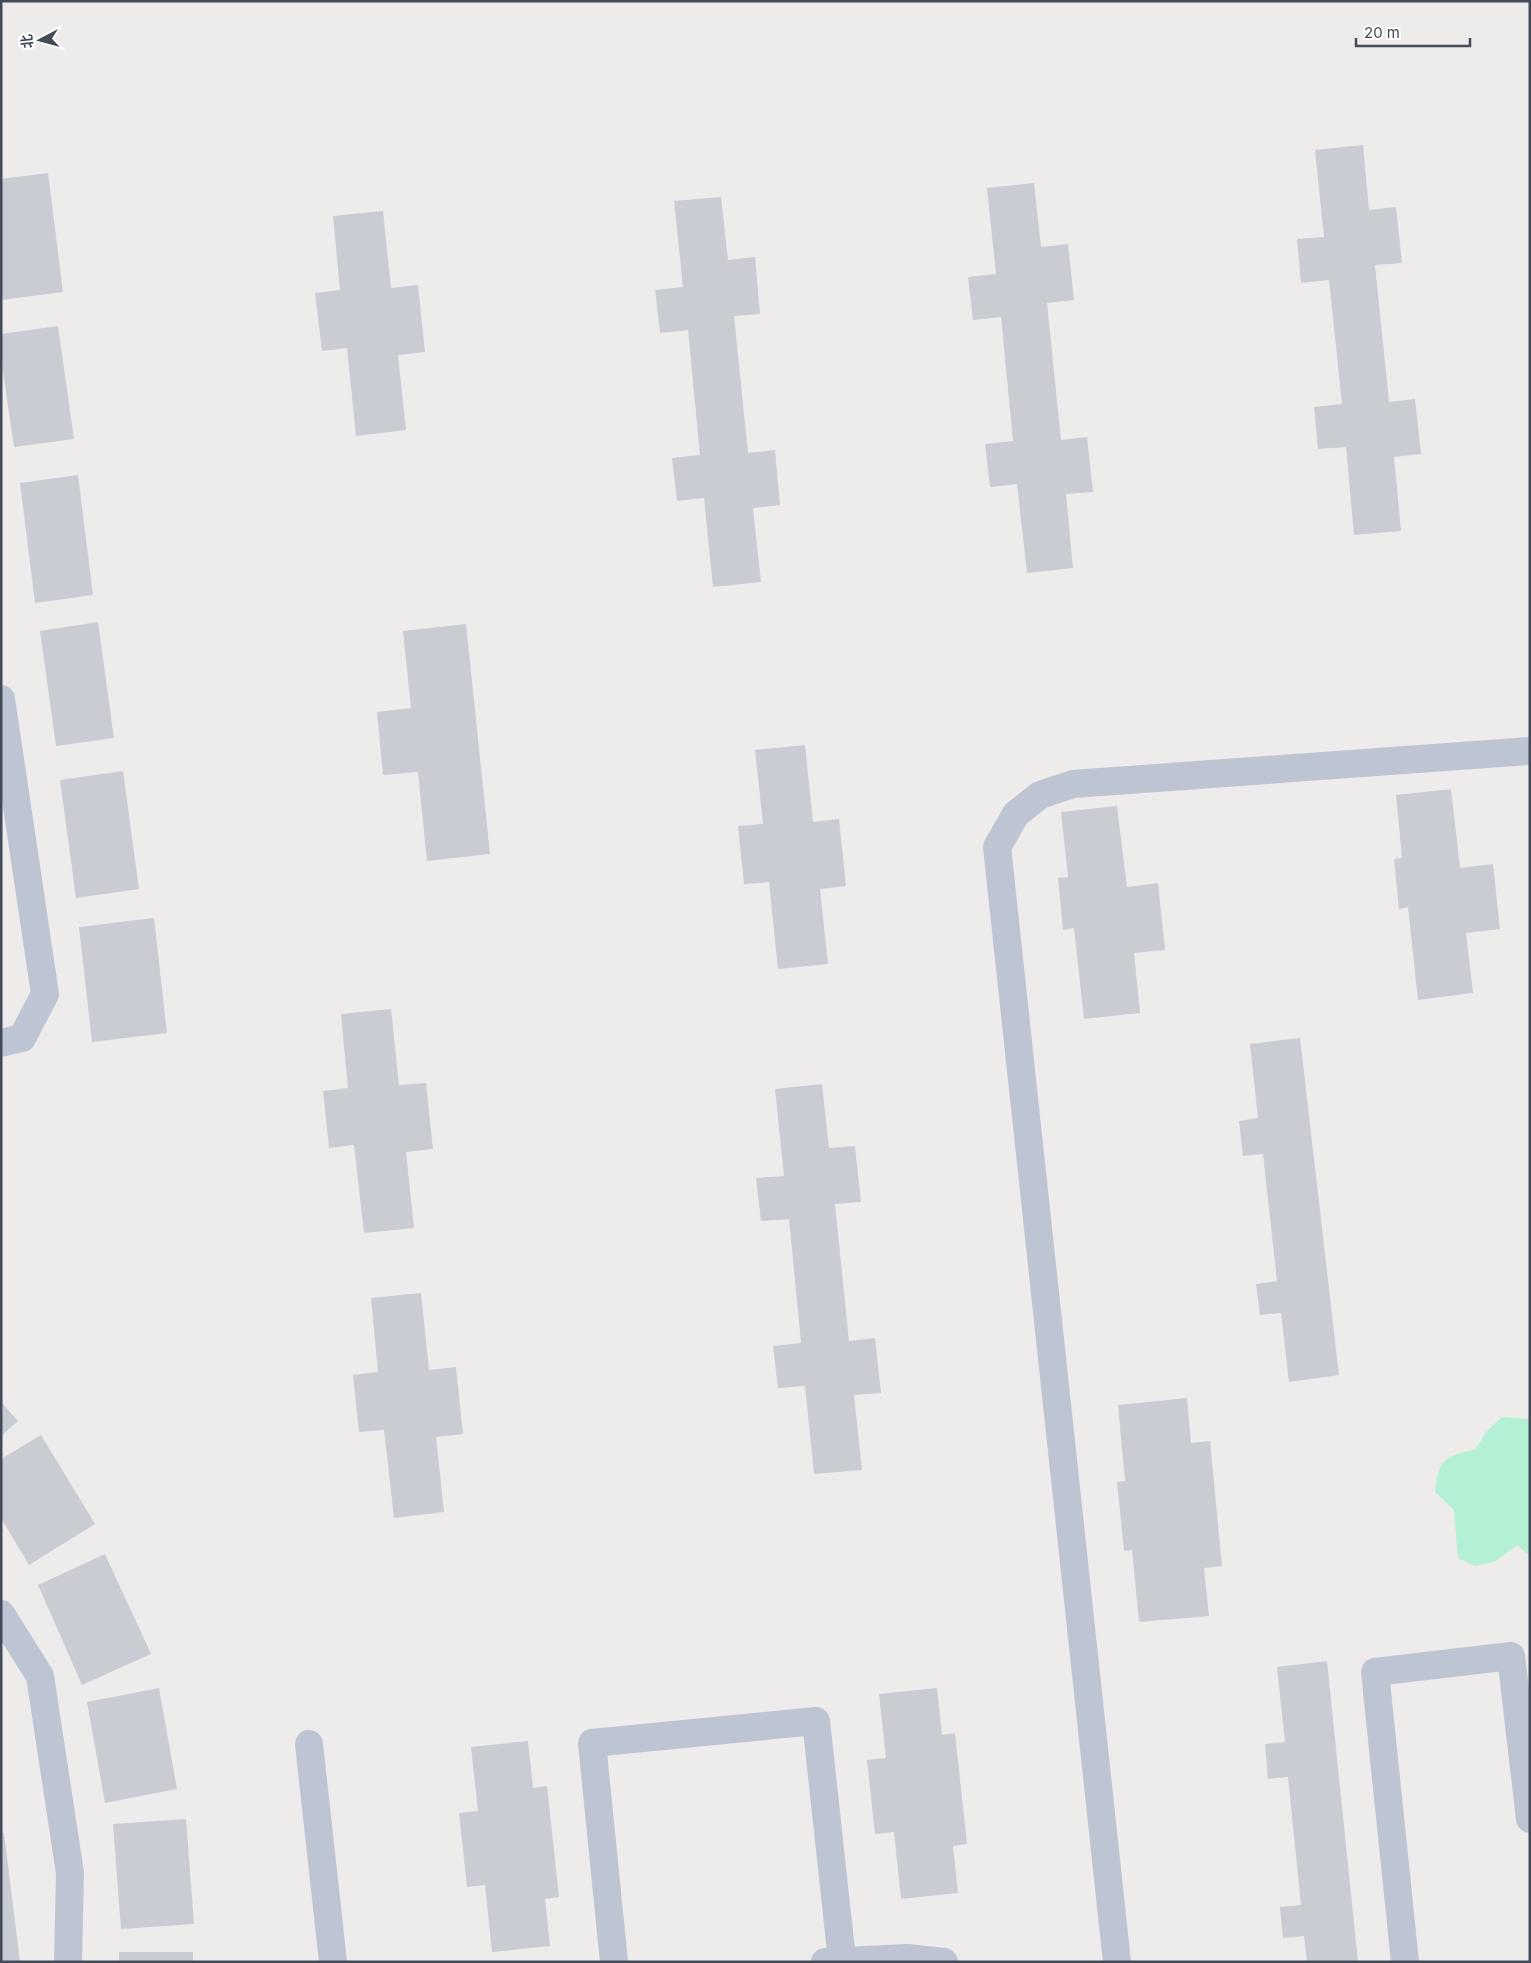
<svg xmlns="http://www.w3.org/2000/svg" width="1531" height="1963" viewBox="0 0 1531 1963" font-family="Inter,'Noto Sans SC',sans-serif">
<rect width="100%" height="100%" fill="#eeebeb"/>
<path fill="#b4f1d4" d="M1502 1417 1530 1419V1556L1517 1545 1496 1561 1475 1566 1458 1558 1454 1510 1435 1492C1439 1457 1445 1457 1476 1449L1486 1432Z"/>
<path fill="#caccd4" d="M1363 145 1369 210 1396 207 1402 263 1375 265 1389 402 1415 399 1421 454 1394 457 1401 531 1354 535 1346 447 1318 449 1314 407 1342 404 1329 280 1301 283 1297 239 1324 237 1315 150Z
M48 173 63 292 1 300V179Z
M1034 183 1041 247 1068 244 1074 300 1047 303 1061 440 1087 437 1093 492 1066 494 1073 568 1027 573 1017 484 990 487 985 444 1013 441 1001 317 973 320 968 277 996 274 987 188Z
M721 197 728 260 755 257 760 314 734 316 748 453 775 450 780 505 753 508 761 582 713 587 704 498 677 501 672 458 700 455 688 330 660 333 655 290 683 287 674 201Z
M383 211 391 288 418 285 425 352 398 355 406 430 356 436 347 348 322 351 315 293 340 290 333 216Z
M58 326 74 439 14 447 1 358V334Z
M78 475 93 595 35 603 20 483Z
M98 622 114 738 56 746 40 631Z
M466 624 490 854 427 861 418 772 383 775 377 712 411 708 403 631Z
M805 745 813 822 839 819 846 886 820 889 828 964 778 969 769 882 744 884 738 826 763 824 755 750Z
M123 771 139 889 76 898 60 780Z
M1451 789 1460 868 1493 864 1500 929 1466 933 1473 993 1418 1000 1408 907 1399 909 1394 859 1402 858 1396 795Z
M1117 806 1127 887 1158 883 1165 950 1134 953 1140 1013 1084 1019 1074 928 1063 930 1058 878 1068 877 1061 812Z
M154 918 167 1033 92 1042 79 927Z
M391 1009 399 1085 426 1083 433 1149 406 1152 414 1228 364 1233 354 1145 329 1148 323 1091 348 1088 341 1014Z
M1300 1038 1339 1375 1289 1382 1281 1313 1260 1315 1256 1284 1277 1281 1263 1154 1243 1156 1239 1121 1258 1118 1250 1044Z
M822 1084 829 1148 855 1146 861 1202 835 1204 849 1341 875 1338 881 1393 854 1395 862 1470 814 1474 805 1386 778 1388 773 1346 801 1343 789 1219 761 1221 756 1178 784 1176 775 1089Z
M421 1293 429 1370 456 1367 463 1434 436 1437 444 1512 394 1518 384 1430 359 1432 353 1375 378 1372 371 1298Z
M1187 1398 1191 1443 1210 1441 1222 1566 1204 1568 1209 1616 1139 1622 1132 1550 1124 1551 1117 1482 1125 1481 1118 1405Z
M1 1402 18 1421 1 1436Z
M41 1435 95 1524 29 1565 1 1518V1459Z
M105 1554 151 1654 82 1685 38 1585Z
M1327 1661 1358 1962H1307L1304 1936 1283 1938 1280 1907 1301 1905 1288 1777 1268 1779 1265 1744 1285 1742 1277 1667Z
M159 1688 177 1789 105 1803 87 1702Z
M937 1688 942 1735 955 1733 967 1844 953 1846 958 1893 901 1899 894 1832 875 1834 867 1760 886 1758 879 1694Z
M528 1741 533 1788 547 1786 559 1897 545 1899 550 1946 492 1952 485 1885 467 1887 459 1813 478 1811 471 1747Z
M186 1819 194 1924 121 1929 113 1824Z
M1 1833H4L20 1962H1Z
M119 1952H193V1962H119Z"/>
<g fill="none" stroke-linecap="round" stroke-linejoin="round">
<path stroke="#bdc5d2" stroke-width="28" d="M1 699 45 994 22 1038 1 1043
M1 1614 40 1676 70 1873 68 1962
M309 1744 333 1962
M614 1962 592 1743 816 1721 842 1960
M825 1962 907 1958 944 1962
M1117 1962 997 847 1016 814 1040 795 1073 784 1530 751
M1405 1962 1375 1672 1511 1656 1530 1819"/>
</g>
<rect width="1531" height="1963" fill="none" stroke="#434b59" stroke-width="5"/>
<g transform="translate(40 40) rotate(264)" stroke="#ffffff" stroke-width="4" paint-order="stroke">
<path d="M0-4L9 19L0 12L-9 19Z" fill="#434b59"/>
<text y="-8" font-size="14" font-weight="bold" text-anchor="middle" fill="#434b59">北</text>
</g>
<path d="M1356 38v8h114v-8" fill="none" stroke="#434b59" stroke-width="2.5"/>
<text x="1364" y="38" font-size="15" fill="#434b59" stroke="#ffffff" stroke-width="4" paint-order="stroke">20 m</text>
</svg>
